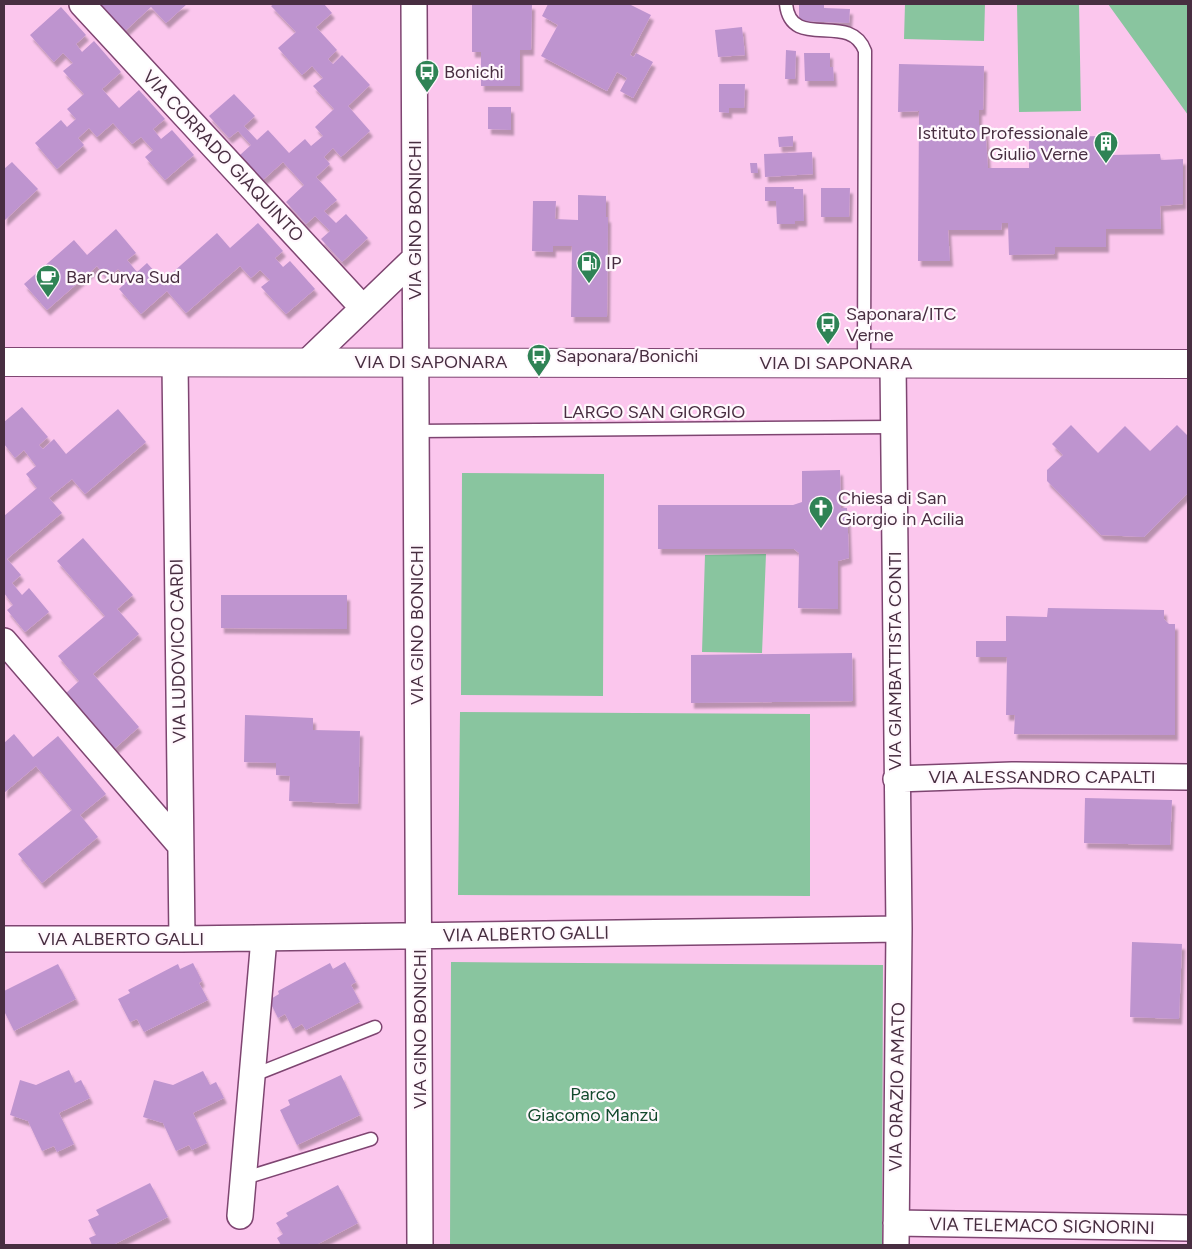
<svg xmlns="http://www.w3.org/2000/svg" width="1192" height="1249" viewBox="0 0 1192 1249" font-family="Figtree,sans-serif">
<defs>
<filter id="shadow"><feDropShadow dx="3" dy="5.5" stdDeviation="1" flood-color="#0004"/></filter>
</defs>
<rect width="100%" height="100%" fill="#fbc6ed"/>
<path fill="#89c59f" d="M905 4H985L984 41 904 39Z
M1017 4H1079L1081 111 1019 112Z
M1108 4H1188V115Z
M462 473 604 474 603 696 461 695Z
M766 554 762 653 702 652 705 555Z
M460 712 810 714V896L458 895Z
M451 962 883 965 882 1245H450Z"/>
<path fill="#be94cf" filter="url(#shadow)" d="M104 4H187L166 23 151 7 124 32 101 6Z
M274 4H324L332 13 316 27 337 50 328 59 333 64 342 55 370 85 348 106 370 131 341 157 333 148 324 157 330 164 316 177 337 200 324 211 336 223 346 214 368 238 342 262 321 239 330 231 315 216 306 224 286 202 304 185 283 162 263 180 240 155 251 145 238 131 229 138 209 116 234 94 255 116 244 126 257 140 268 130 289 153 305 139 311 146 323 136 315 127 334 109 313 86 323 78 312 66 302 75 278 48 296 32 271 6Z
M472 4H532L531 50H520V86H481V52H472Z
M548 4H629L651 15 630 55 634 57 636 53 653 62 633 98 620 91 627 78 617 72 607 91 541 56 558 25 542 16Z
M799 4H824V8L850 9 849 23 799 21Z
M61 7 86 35 76 44 82 52 94 41 121 72 102 89 119 108 139 90 165 119 153 129 161 139 172 130 194 155 165 180 145 157 153 150 141 137 132 144 113 123 97 137 89 128 78 138 84 145 57 169 35 143 61 120 67 127 76 119 67 109 84 94 63 71 73 63 63 53 54 62 30 35Z
M742 27 745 55 718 57 715 30Z
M786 50 796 51 795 79H785Z
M804 53H830V67H833L834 81H805Z
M899 64 984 66 983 110H979V125H985L988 168H1029V137L1109 136V155L1160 154 1161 160 1183 159V204L1160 206 1161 229H1106V247H1055V254L1009 255 1008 223H1002L1001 230H948L950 261H918L919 111 898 112Z
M719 84H745L744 108H729V113L719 112Z
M488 107H511V130L488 129Z
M793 136V146L779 147 778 137Z
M812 152 813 174 765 177 764 154Z
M12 162 38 189 4 221V169Z
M750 163H757L758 173H751Z
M765 187H794V189H803L804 221H795V224H777L776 201H765Z
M821 188H850L849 217H821Z
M578 195 606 196V217H608L607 317H571L572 246H553V252L532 251 533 201H556L555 219 578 220Z
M258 223 283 251 275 258 283 267 290 261 315 289 286 314 261 287 270 280 260 270 251 278 240 266 186 313 167 291 141 314 119 289 128 280 118 269 107 278 97 266 47 310 24 284 74 240 87 255 116 229 136 253 127 260 137 272 147 263 163 281 217 233 230 248Z
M22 407 48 437 39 445 43 449 54 439 66 454 118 409 146 442 85 494 72 479 49 498 62 513 7 559 21 575 12 583 22 595 29 588 49 612 25 632 7 610 13 605 4 593V516L37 488 26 474 36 466 24 450 15 458 4 444V422Z
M1071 425 1098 453 1125 426 1150 451 1177 425 1188 436V493L1144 537 1101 535 1047 481V470L1063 455 1052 444Z
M840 470 841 508H847L849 558 838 561V609L798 608 799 553 794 549H658V505H793L802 502V471Z
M83 538 133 595 117 609 139 634 93 674 139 727 113 750 65 694 79 681 58 656 105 616 57 561Z
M221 595H347V629L221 628Z
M1048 608 1164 610V619L1169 624H1175V735L1014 734 1015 715H1006L1007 657H976V641H1006V616L1047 617Z
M852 653 853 701 691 703V655Z
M245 715 313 718V730L360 731 358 804 289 801 290 776 276 775V763L244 762Z
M14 734 33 757 58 736 106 794 80 815 98 837 42 883 18 854 72 810 36 766 4 793V743Z
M1085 798 1172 800 1170 845 1084 843Z
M1132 942 1182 944 1179 1019 1130 1017Z
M345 962 356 982 351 985 360 1002 306 1030 302 1024 293 1029 285 1014 278 1018 269 1000 279 994 278 991 330 963 333 969Z
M193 963 202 981 199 983 208 1000 144 1032 137 1019 130 1022 118 999 130 993 128 990 178 964 180 969Z
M58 964 76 999 14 1031 4 1011V991Z
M69 1070 75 1083 81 1080 90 1098 59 1113 74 1144 57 1152 54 1146 42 1151 28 1121 10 1115 20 1080 36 1085Z
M203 1071 210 1085 216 1082 224 1098 193 1113 207 1143 192 1150 189 1145 176 1151 163 1123 143 1117 154 1080 173 1085Z
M341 1075 360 1115 297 1145 280 1110 290 1105 288 1100Z
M150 1183 168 1217 113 1245H92L89 1238 96 1235 88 1220 99 1215 96 1210Z
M338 1185 358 1223 316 1245H281L277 1238 283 1234 276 1223 288 1216 286 1213Z"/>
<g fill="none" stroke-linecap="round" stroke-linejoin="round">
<defs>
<path id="service" d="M786 4C791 52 850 10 865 51L864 362
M415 431 894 427
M254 1075 375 1027
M245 1178 371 1139"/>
<path id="minor" d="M82 4 363 308
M414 4 420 1245
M307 362 414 259
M175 363 182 939
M893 363 899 929 896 1245
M4 641 180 845
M896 779 1012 775 1188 777
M4 939H182L899 929
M240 1216 264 938
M896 1223 1188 1228"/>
<path id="tertiary" d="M4 362 1188 364"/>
</defs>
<use href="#service" stroke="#7e4571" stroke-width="15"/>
<use href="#minor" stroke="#7e4571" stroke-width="28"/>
<use href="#tertiary" stroke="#7e4571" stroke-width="30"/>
<use href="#service" stroke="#fff" stroke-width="12"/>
<use href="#minor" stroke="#fff" stroke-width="25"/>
<use href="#tertiary" stroke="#fff" stroke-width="28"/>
</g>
<defs>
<symbol id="bus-pin" viewBox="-11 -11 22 30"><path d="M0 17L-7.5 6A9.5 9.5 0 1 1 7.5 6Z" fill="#2f8355" stroke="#fff8fd"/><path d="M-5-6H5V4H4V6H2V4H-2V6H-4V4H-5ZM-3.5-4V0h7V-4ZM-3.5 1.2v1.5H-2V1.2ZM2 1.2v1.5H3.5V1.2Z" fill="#fff"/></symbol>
<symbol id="building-pin" viewBox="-11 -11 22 30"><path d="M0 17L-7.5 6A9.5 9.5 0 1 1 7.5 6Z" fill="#2f8355" stroke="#fff8fd"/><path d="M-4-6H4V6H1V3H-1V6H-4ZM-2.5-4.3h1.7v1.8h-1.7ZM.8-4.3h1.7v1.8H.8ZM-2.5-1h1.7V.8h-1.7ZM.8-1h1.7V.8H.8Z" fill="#fff"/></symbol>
<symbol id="fuel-pin" viewBox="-11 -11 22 30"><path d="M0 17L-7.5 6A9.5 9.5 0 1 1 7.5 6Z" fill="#2f8355" stroke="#fff8fd"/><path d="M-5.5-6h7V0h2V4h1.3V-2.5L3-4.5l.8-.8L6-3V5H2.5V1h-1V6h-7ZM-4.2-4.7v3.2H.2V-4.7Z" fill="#fff"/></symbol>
<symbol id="cafe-pin" viewBox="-11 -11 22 30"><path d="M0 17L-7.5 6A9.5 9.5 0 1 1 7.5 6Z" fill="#2f8355" stroke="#fff8fd"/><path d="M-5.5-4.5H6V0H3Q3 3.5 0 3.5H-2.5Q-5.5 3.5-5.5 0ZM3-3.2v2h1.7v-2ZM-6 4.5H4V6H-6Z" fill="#fff"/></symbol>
<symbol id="church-pin" viewBox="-11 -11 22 30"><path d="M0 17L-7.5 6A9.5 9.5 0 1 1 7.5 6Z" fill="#2f8355" stroke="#fff8fd"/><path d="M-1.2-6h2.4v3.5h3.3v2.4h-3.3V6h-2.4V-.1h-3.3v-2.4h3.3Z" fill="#fff"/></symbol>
</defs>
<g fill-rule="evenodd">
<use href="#bus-pin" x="413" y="58" width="28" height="38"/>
<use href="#building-pin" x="1092" y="129" width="28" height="38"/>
<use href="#fuel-pin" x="575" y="249" width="28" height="38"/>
<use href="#cafe-pin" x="34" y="263" width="28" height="38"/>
<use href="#bus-pin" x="814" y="310" width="28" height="38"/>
<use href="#bus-pin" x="525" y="342" width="28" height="38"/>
<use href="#church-pin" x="807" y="494" width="28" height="38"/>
</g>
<g text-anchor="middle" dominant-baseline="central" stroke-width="4.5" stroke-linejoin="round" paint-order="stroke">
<g font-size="18" fill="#482e41" stroke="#fff8fd" text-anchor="start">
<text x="444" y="72">Bonichi</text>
<text x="1088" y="133" text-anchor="end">Istituto Professionale<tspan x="1088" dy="21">Giulio Verne</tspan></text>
<text x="606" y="263">IP</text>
<text x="66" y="277">Bar Curva Sud</text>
<text x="846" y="314">Saponara/ITC<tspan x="846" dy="21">Verne</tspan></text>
<text x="556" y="356">Saponara/Bonichi</text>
<text x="838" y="498">Chiesa di San<tspan x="838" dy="21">Giorgio in Acilia</tspan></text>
</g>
<g font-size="18" fill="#482e41" stroke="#fff8fd">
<text transform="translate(223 156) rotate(47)">VIA CORRADO GIAQUINTO</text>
<text transform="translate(415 220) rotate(-90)">VIA GINO BONICHI</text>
<text x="431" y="362">VIA DI SAPONARA</text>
<text x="836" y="363">VIA DI SAPONARA</text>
<text x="654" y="412">LARGO SAN GIORGIO</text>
<text transform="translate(417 625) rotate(-90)">VIA GINO BONICHI</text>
<text transform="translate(178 651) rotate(-91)">VIA LUDOVICO CARDI</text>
<text transform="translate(895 661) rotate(-90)">VIA GIAMBATTISTA CONTI</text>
<text x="1042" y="777">VIA ALESSANDRO CAPALTI</text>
<text transform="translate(526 934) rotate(-1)">VIA ALBERTO GALLI</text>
<text x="121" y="939">VIA ALBERTO GALLI</text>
<text transform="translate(420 1029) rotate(-90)">VIA GINO BONICHI</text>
<text transform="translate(897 1087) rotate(-89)">VIA ORAZIO AMATO</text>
<text transform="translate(1042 1226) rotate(1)">VIA TELEMACO SIGNORINI</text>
</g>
<g font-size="18" fill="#13492d" stroke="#fff8fd">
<text x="593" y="1094">Parco<tspan x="593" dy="21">Giacomo Manzù</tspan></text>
</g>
</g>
<rect width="1192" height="1249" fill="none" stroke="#482e41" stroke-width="10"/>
</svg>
